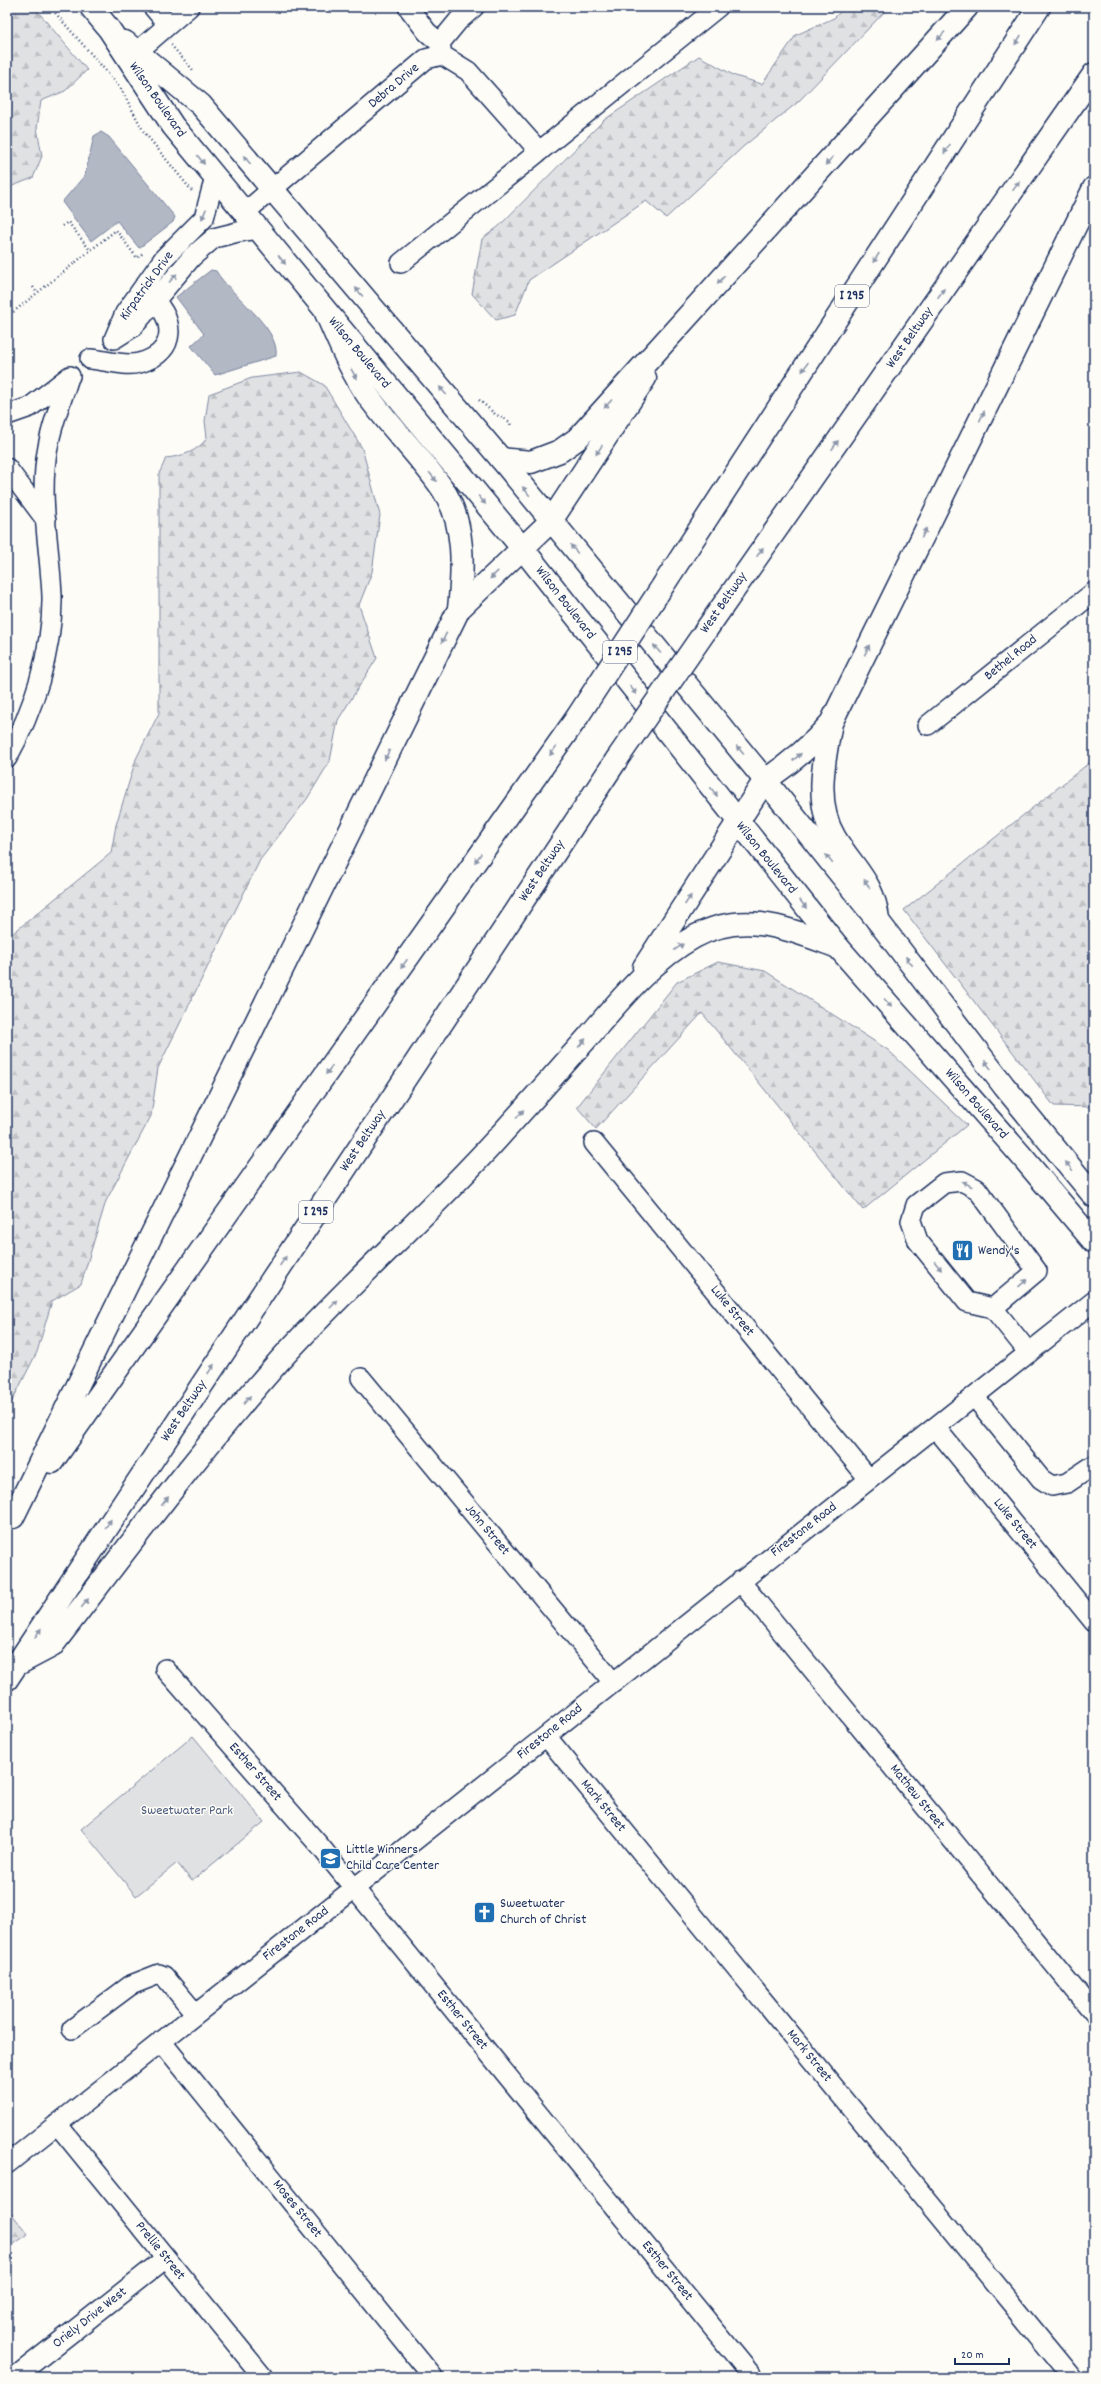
<svg xmlns="http://www.w3.org/2000/svg" width="1101" height="2384" viewBox="0 0 1101 2384" font-family="Dekko,sans-serif">
<defs>
<pattern id="forest-firs" width="22" height="20" patternUnits="userSpaceOnUse"><rect width="22" height="20" fill="#e0e1e3"/><path d="M5 1l3.5 6h-7zM16 11l3.5 6h-7z" fill="#c0c1c5"/></pattern>
</defs>
<rect width="100%" height="100%" fill="#fdfcf7"/>
<filter id="ink" filterUnits="userSpaceOnUse"><feTurbulence type="fractalNoise" baseFrequency=".025" numOctaves="2"/><feDisplacementMap in="SourceGraphic" scale="8" xChannelSelector="R" yChannelSelector="G"/><feConvolveMatrix kernelMatrix="1 2 1 2 8 2 1 2 1" color-interpolation-filters="sRGB"/></filter>
<g filter="url(#ink)">
<path fill="url(#forest-firs)" stroke="#7e88a0" d="M7 7H34L87 70 65 91 41 101 37 128 42 156 33 178 7 188Z
M845 7H889L798 102 744 146 666 218 646 201 529 280 515 315 496 320 472 294 482 239 498 227 604 120 699 56 735 76 762 84 796 35 834 18Z
M301 372 324 385 362 448 380 515 372 572 359 605 377 658 338 720 330 761 307 799 260 860 158 1068 151 1116 106 1201 81 1284 52 1301 37 1352 7 1411V938L111 853 116 825 136 759 159 713V474L166 458C183 456 197 452 207 438L205 421 209 394 252 378Z
M1094 759V1107L1054 1106 904 910Z
M718 962 765 971 888 1050 967 1125 863 1210 702 1013 596 1129 577 1107 677 982Z
M7 2208 28 2234 7 2249Z"/>
<path fill="#e0e1e3" stroke="#7e88a0" d="M193 1736 264 1822 192 1881 177 1863 136 1896 81 1829Z"/>
<path fill="#b3b8c5" stroke="#76819c" d="M101 132 109 137 175 217 173 222 139 248 117 221 91 241 62 202 85 175 94 136Z
M211 270 216 271C230 295 280 327 276 356L215 375 191 346 204 334 176 297Z"/>
<g fill="none" stroke-linecap="round" stroke-linejoin="round">
<defs>
<path id="minor" d="M153 7 168 25
M408 7 427 32 440 43
M137 52 189 7
M442 55 440 43 458 21 474 7
M215 177 204 218 164 258 125 313 114 339 133 327 192 257 214 238 238 232 258 229
M244 213 426 59 442 55 468 71 539 151
M401 263 718 7
M90 359C105 360 125 367 139 363 179 353 176 316 147 294
M7 415 30 407 70 376
M7 468 46 520
M928 725 1094 592
M7 758C33 712 53 650 52 596 50 547 38 495 48 447 52 423 62 400 69 377
M594 1143 869 1479
M993 1308 1037 1271 977 1189 962 1181 944 1183 916 1205 911 1221 918 1241 967 1302 993 1308 1029 1353
M361 1378 613 1682
M974 1396 1041 1479 1052 1486 1067 1483 1094 1465
M935 1427 1094 1622
M740 1581 1094 2013
M165 1669 319 1845 753 2377
M546 1736 1072 2377
M72 2029 131 1985 159 1974 164 1976 195 2013
M161 2041 433 2377
M57 2124 263 2377
M7 2164 1094 1301
M15 2377 166 2258"/>
<path id="major" d="M91 7 109 29 173 126 523 549 838 947 1019 1153 1094 1242
M125 42 201 105 501 459 765 780 878 921 1004 1086 1094 1196"/>
<path id="highway" d="M501 459 531 462 560 451 577 439 967 7
M664 584 1039 7
M459 609 551 521 645 378
M706 630 1094 74
M831 723C824 760 814 804 835 838 853 868 875 883 878 921
M644 967 765 780C790 764 812 745 831 723L1094 188
M52 1462 576 719
M13 1517 459 609C463 570 466 523 442 488 420 456 391 428 368 396 350 370 339 342 326 313
M16 1665 52 1646C127 1549 200 1450 281 1359 350 1283 427 1216 496 1140 527 1106 558 1071 589 1036 619 1001 652 960 694 937 744 909 788 929 838 947
M7 1679 617 759"/>
</defs>
<use href="#minor" stroke="#1b2f5e" stroke-width="22"/>
<use href="#major" stroke="#1b2f5e" stroke-width="25"/>
<use href="#highway" stroke="#1b2f5e" stroke-width="25"/>
<path stroke="#1b2f5e" stroke-width="2.5" stroke-dasharray="1 3" stroke-linecap="butt" d="M50 7 120 87 144 132 192 191
M171 45 193 70
M62 226 68 222 90 250
M33 287 37 293
M7 317 116 230 137 258 143 253
M479 400 495 414 510 422 511 427
M7 505 9 507"/>
<use href="#minor" stroke="#fdfcf7" stroke-width="19"/>
<use href="#major" stroke="#fdfcf7" stroke-width="22"/>
<use href="#highway" stroke="#fdfcf7" stroke-width="22"/>
<defs>
<path id="highway-bridge" d="M576 719 664 584
M617 759 706 630"/>
</defs>
<use href="#highway-bridge" stroke="#1b2f5e" stroke-width="25" stroke-linecap="butt"/>
<use href="#highway-bridge" stroke="#fdfcf7" stroke-width="22"/>
</g>
<defs><path id="oneway-solid" d="M-6-.8H1V-3.2L6.5 0L1 3.2V.8H-6Z"/></defs>
<g fill="#8c96aa">
<use href="#oneway-solid" transform="translate(941 36) rotate(132)"/>
<use href="#oneway-solid" transform="translate(1018 40) rotate(123)"/>
<use href="#oneway-solid" transform="translate(947 149) rotate(123)"/>
<use href="#oneway-solid" transform="translate(201 160) rotate(51)"/>
<use href="#oneway-solid" transform="translate(247 160) rotate(-130)"/>
<use href="#oneway-solid" transform="translate(829 161) rotate(132)"/>
<use href="#oneway-solid" transform="translate(1016 186) rotate(-55)"/>
<use href="#oneway-solid" transform="translate(204 214) rotate(113)"/>
<use href="#oneway-solid" transform="translate(876 258) rotate(123)"/>
<use href="#oneway-solid" transform="translate(282 260) rotate(51)"/>
<use href="#oneway-solid" transform="translate(173 278) rotate(-48)"/>
<use href="#oneway-solid" transform="translate(721 280) rotate(132)"/>
<use href="#oneway-solid" transform="translate(359 292) rotate(-130)"/>
<use href="#oneway-solid" transform="translate(941 293) rotate(-55)"/>
<use href="#oneway-solid" transform="translate(805 367) rotate(123)"/>
<use href="#oneway-solid" transform="translate(354 374) rotate(60)"/>
<use href="#oneway-solid" transform="translate(443 391) rotate(-130)"/>
<use href="#oneway-solid" transform="translate(608 404) rotate(132)"/>
<use href="#oneway-solid" transform="translate(982 416) rotate(-64)"/>
<use href="#oneway-solid" transform="translate(835 445) rotate(-55)"/>
<use href="#oneway-solid" transform="translate(599 450) rotate(124)"/>
<use href="#oneway-solid" transform="translate(433 477) rotate(51)"/>
<use href="#oneway-solid" transform="translate(526 491) rotate(-129)"/>
<use href="#oneway-solid" transform="translate(482 500) rotate(50)"/>
<use href="#oneway-solid" transform="translate(924 533) rotate(-64)"/>
<use href="#oneway-solid" transform="translate(574 549) rotate(-130)"/>
<use href="#oneway-solid" transform="translate(760 552) rotate(-55)"/>
<use href="#oneway-solid" transform="translate(494 575) rotate(136)"/>
<use href="#oneway-solid" transform="translate(444 638) rotate(116)"/>
<use href="#oneway-solid" transform="translate(657 649) rotate(-130)"/>
<use href="#oneway-solid" transform="translate(867 650) rotate(-64)"/>
<use href="#oneway-solid" transform="translate(633 690) rotate(52)"/>
<use href="#oneway-solid" transform="translate(740 750) rotate(-130)"/>
<use href="#oneway-solid" transform="translate(553 751) rotate(125)"/>
<use href="#oneway-solid" transform="translate(387 755) rotate(116)"/>
<use href="#oneway-solid" transform="translate(797 757) rotate(-40)"/>
<use href="#oneway-solid" transform="translate(714 792) rotate(52)"/>
<use href="#oneway-solid" transform="translate(478 858) rotate(125)"/>
<use href="#oneway-solid" transform="translate(829 859) rotate(-129)"/>
<use href="#oneway-solid" transform="translate(867 884) rotate(-122)"/>
<use href="#oneway-solid" transform="translate(688 900) rotate(-56)"/>
<use href="#oneway-solid" transform="translate(803 904) rotate(51)"/>
<use href="#oneway-solid" transform="translate(679 947) rotate(-35)"/>
<use href="#oneway-solid" transform="translate(909 961) rotate(-127)"/>
<use href="#oneway-solid" transform="translate(404 964) rotate(125)"/>
<use href="#oneway-solid" transform="translate(888 1003) rotate(48)"/>
<use href="#oneway-solid" transform="translate(582 1043) rotate(-49)"/>
<use href="#oneway-solid" transform="translate(988 1065) rotate(-127)"/>
<use href="#oneway-solid" transform="translate(329 1070) rotate(125)"/>
<use href="#oneway-solid" transform="translate(520 1114) rotate(-48)"/>
<use href="#oneway-solid" transform="translate(1069 1166) rotate(-129)"/>
<use href="#oneway-solid" transform="translate(967 1184) rotate(-152)"/>
<use href="#oneway-solid" transform="translate(283 1261) rotate(-56)"/>
<use href="#oneway-solid" transform="translate(938 1266) rotate(51)"/>
<use href="#oneway-solid" transform="translate(1023 1283) rotate(-40)"/>
<use href="#oneway-solid" transform="translate(334 1304) rotate(-45)"/>
<use href="#oneway-solid" transform="translate(211 1369) rotate(-56)"/>
<use href="#oneway-solid" transform="translate(247 1400) rotate(-50)"/>
<use href="#oneway-solid" transform="translate(165 1501) rotate(-52)"/>
<use href="#oneway-solid" transform="translate(108 1524) rotate(-56)"/>
<use href="#oneway-solid" transform="translate(85 1603) rotate(-52)"/>
<use href="#oneway-solid" transform="translate(38 1633) rotate(-56)"/>
</g>
</g>
<defs>
<symbol id="restaurant-square" viewBox="-11 -11 22 22"><rect x="-9" y="-9" width="18" height="18" rx="4" fill="#1f6fb2" stroke="#fdfcf7"/><path d="M-5-6h1v4h1v-4h1v4h1v-4h1v5L-1.5 .5V6h-2V.5L-5-1ZM5-6V6H3V1.5H1.5Q1.5-4 5-6Z" fill="#fff"/></symbol>
<symbol id="school-square" viewBox="-11 -11 22 22"><rect x="-9" y="-9" width="18" height="18" rx="4" fill="#1f6fb2" stroke="#fdfcf7"/><path d="M0-5L7-2L0 1L-7-2ZM-4 1L0 2.5L4 1V4Q0 6-4 4Z" fill="#fff"/></symbol>
<symbol id="church-square" viewBox="-11 -11 22 22"><rect x="-9" y="-9" width="18" height="18" rx="4" fill="#1f6fb2" stroke="#fdfcf7"/><path d="M-1.2-6h2.4v3.5h3.3v2.4h-3.3V6h-2.4V-.1h-3.3v-2.4h3.3Z" fill="#fff"/></symbol>
</defs>
<g fill-rule="evenodd">
<use href="#restaurant-square" x="950" y="1238" width="25" height="25"/>
<use href="#school-square" x="318" y="1846" width="25" height="25"/>
<use href="#church-square" x="472" y="1900" width="25" height="25"/>
</g>
<g text-anchor="middle" dominant-baseline="central" stroke-width="3" stroke-linejoin="round" paint-order="stroke">
<g fill="#fdfcf7" stroke="#5f6c8c" stroke-width="1">
<rect x="835" y="285" width="34" height="22" rx="3"/>
<rect x="603" y="641" width="34" height="22" rx="3"/>
<rect x="299" y="1201" width="34" height="22" rx="3"/>
</g>
<g font-size="13" font-weight="bold" fill="#1b2f5e">
<text x="852" y="296">I 295</text>
<text x="620" y="652">I 295</text>
<text x="316" y="1212">I 295</text>
</g>
<g font-size="14" fill="#1b2f5e" stroke="#fdfcf7">
<text transform="translate(394 86) rotate(-40)">Debra Drive</text>
<text transform="translate(157 100) rotate(55)">Wilson Boulevard</text>
<text transform="translate(147 286) rotate(-54)">Kirpatrick Drive</text>
<text transform="translate(910 338) rotate(-55)">West Beltway</text>
<text transform="translate(359 353) rotate(50)">Wilson Boulevard</text>
<text transform="translate(565 603) rotate(52)">Wilson Boulevard</text>
<text transform="translate(724 603) rotate(-55)">West Beltway</text>
<text transform="translate(1011 658) rotate(-39)">Bethel Road</text>
<text transform="translate(766 858) rotate(51)">Wilson Boulevard</text>
<text transform="translate(542 871) rotate(-56)">West Beltway</text>
<text transform="translate(976 1104) rotate(49)">Wilson Boulevard</text>
<text transform="translate(363 1141) rotate(-56)">West Beltway</text>
<text transform="translate(732 1311) rotate(51)">Luke Street</text>
<text transform="translate(184 1411) rotate(-56)">West Beltway</text>
<text transform="translate(1015 1524) rotate(51)">Luke Street</text>
<text transform="translate(487 1530) rotate(50)">John Street</text>
<text transform="translate(804 1530) rotate(-38)">Firestone Road</text>
<text transform="translate(550 1732) rotate(-39)">Firestone Road</text>
<text transform="translate(255 1772) rotate(49)">Esther Street</text>
<text transform="translate(917 1797) rotate(51)">Mathew Street</text>
<text transform="translate(603 1806) rotate(51)">Mark Street</text>
<text transform="translate(296 1934) rotate(-38)">Firestone Road</text>
<text transform="translate(462 2020) rotate(51)">Esther Street</text>
<text transform="translate(809 2056) rotate(51)">Mark Street</text>
<text transform="translate(297 2209) rotate(51)">Moses Street</text>
<text transform="translate(160 2251) rotate(51)">Prellie Street</text>
<text transform="translate(667 2271) rotate(51)">Esther Street</text>
<text transform="translate(90 2318) rotate(-38)">Oriely Drive West</text>
</g>
<g font-size="14" fill="#1b2f5e" stroke="#fdfcf7" text-anchor="start">
<text x="978" y="1251">Wendy's</text>
<text x="346" y="1850">Little Winners<tspan x="346" dy="16">Child Care Center</tspan></text>
<text x="500" y="1904">Sweetwater<tspan x="500" dy="16">Church of Christ</tspan></text>
</g>
<g font-size="14" fill="#4c5c7f" stroke="#fdfcf7">
<text x="187" y="1811">Sweetwater Park</text>
</g>
</g>
<rect width="1101" height="2384" fill="none" stroke="#fdfcf7" stroke-width="24"/>
<rect x="12" y="12" width="1077" height="2360" fill="none" stroke="#1b2f5e" stroke-width="1.5" filter="url(#ink)"/>
<path d="M955 2358v6h54v-6" fill="none" stroke="#1b2f5e" stroke-width="2"/>
<text x="961" y="2358" font-size="12" fill="#1b2f5e" stroke="#fdfcf7" stroke-width="3" paint-order="stroke">20 m</text>
</svg>
